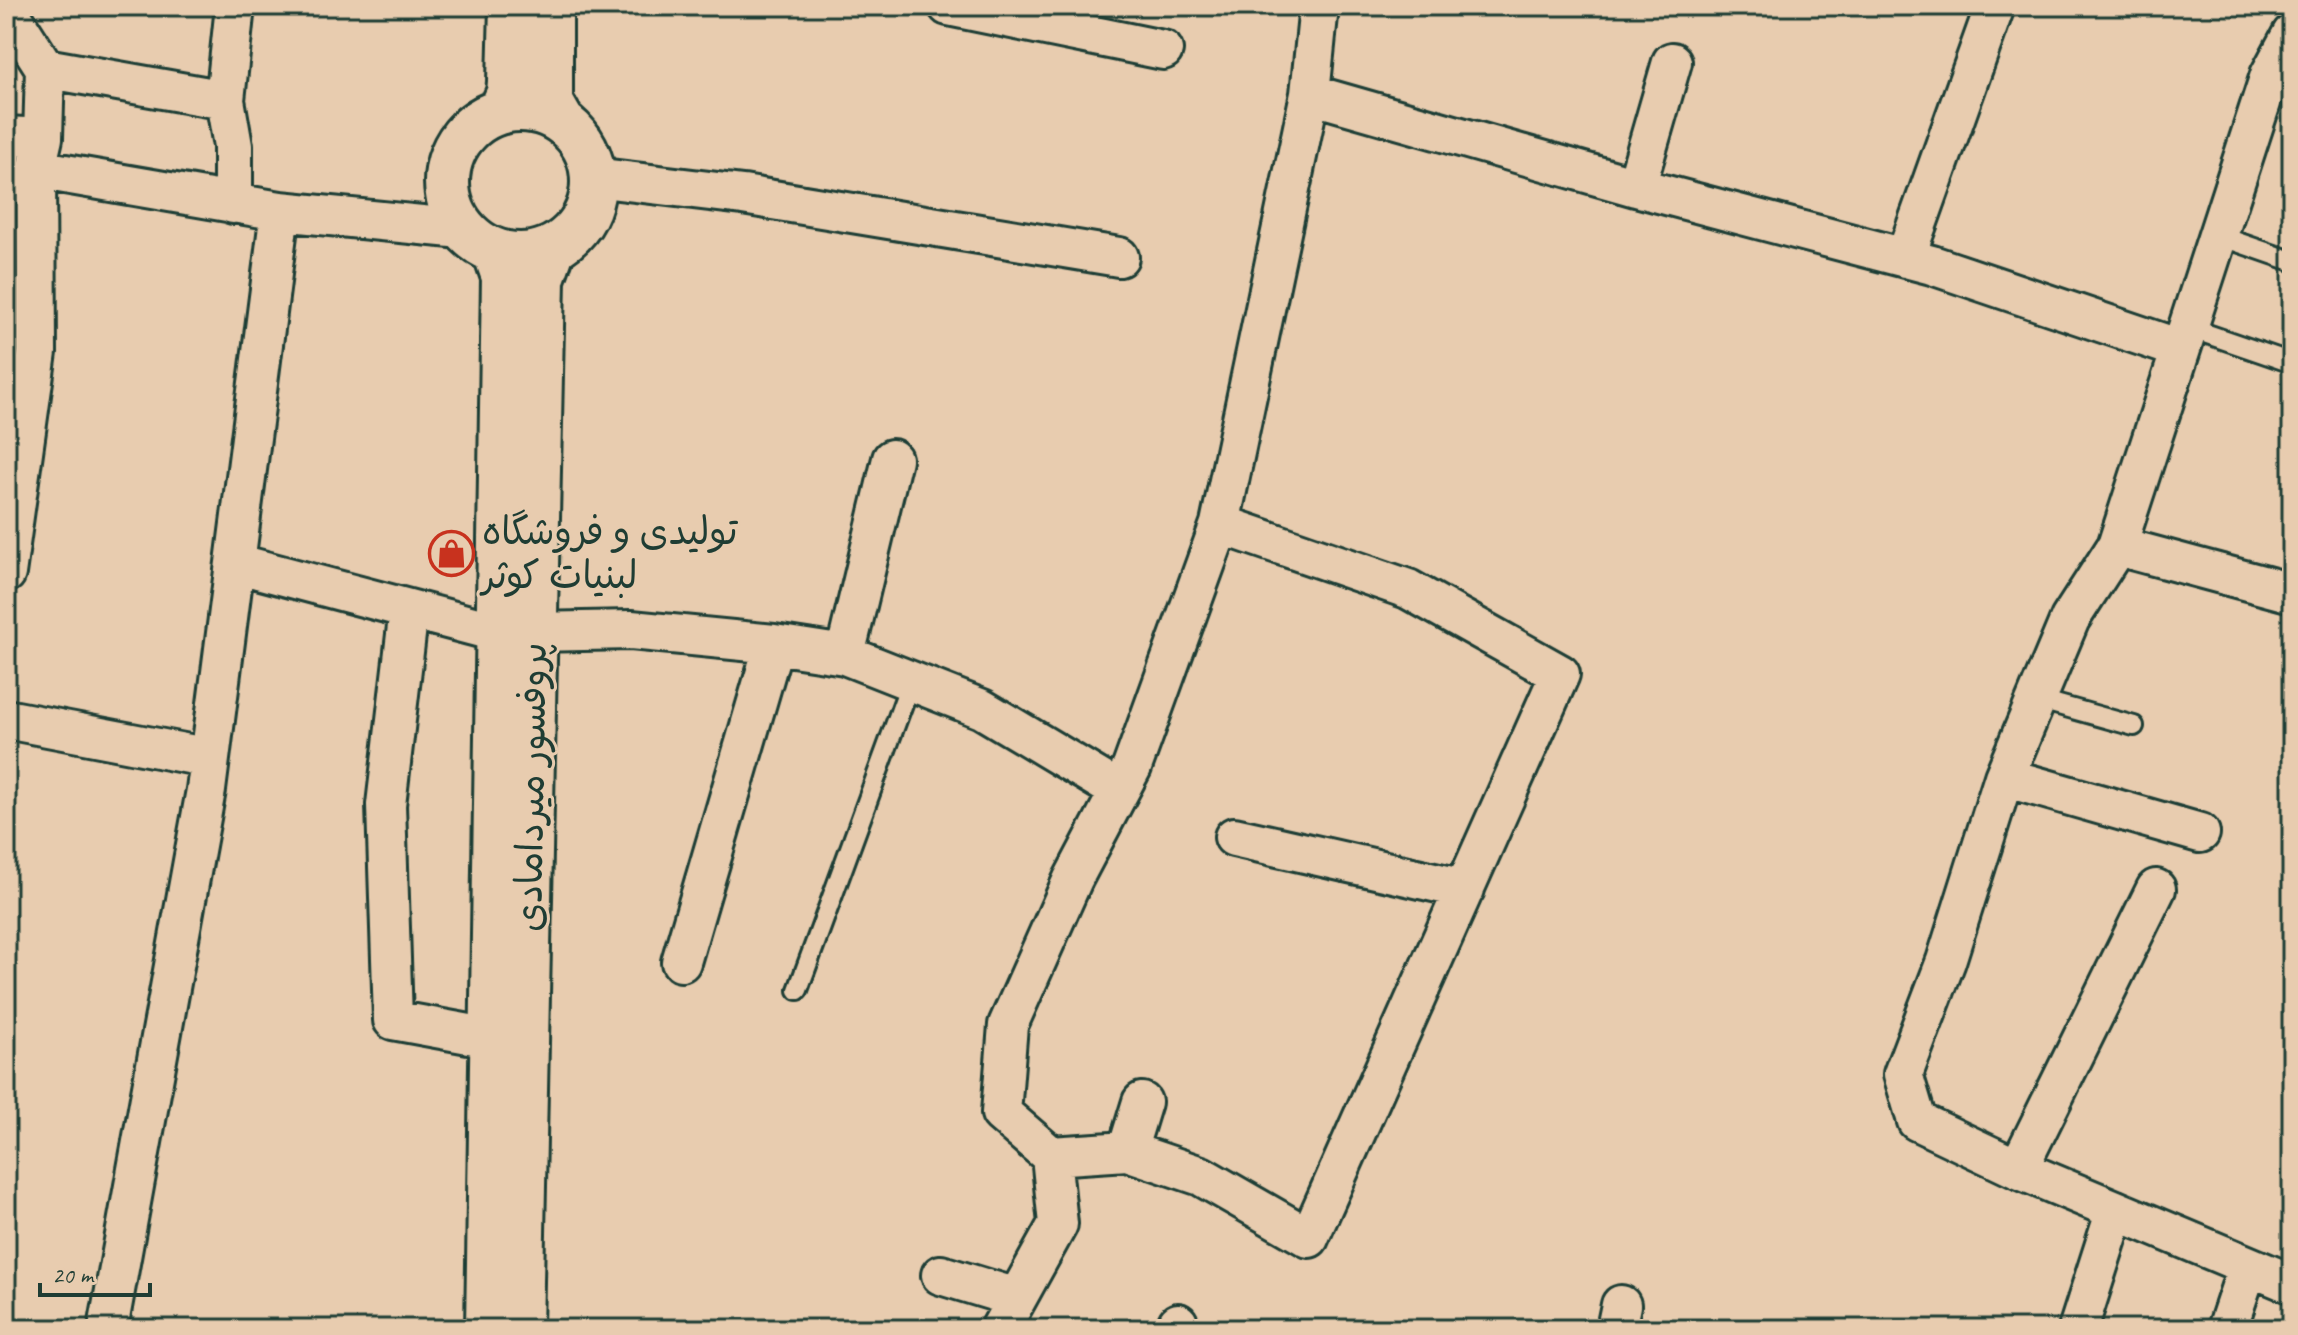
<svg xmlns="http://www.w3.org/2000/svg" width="2298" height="1335" viewBox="0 0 2298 1335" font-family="Caveat,'Playpen Sans Arabic',sans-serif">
<rect width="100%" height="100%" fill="#e8ccaf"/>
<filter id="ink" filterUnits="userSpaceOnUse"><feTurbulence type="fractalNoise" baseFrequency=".0125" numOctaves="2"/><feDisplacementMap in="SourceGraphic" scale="16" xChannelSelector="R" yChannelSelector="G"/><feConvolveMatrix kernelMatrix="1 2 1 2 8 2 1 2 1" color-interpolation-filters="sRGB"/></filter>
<g filter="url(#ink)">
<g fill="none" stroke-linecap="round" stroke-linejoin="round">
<defs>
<path id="lane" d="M2217 235 2292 261
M2187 327 2292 363
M2037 699 2134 726
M798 990 912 679"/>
<path id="street" d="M948 6 1163 50
M6 7 45 68 43 138 36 169 37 352 6 573
M2292 34 2270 75 2117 546 2292 593
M1672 62 1636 187 1932 265 2180 349
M45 68 225 100
M1310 94 1636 187
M6 136 43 138
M36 169 280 211 206 790 108 1329
M593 177 743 195 1119 257
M233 204V146L225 100 235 6
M280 211 462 229
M1905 258 1995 6
M2117 546 2070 619 2004 777 1946 961 1903 1074 1917 1121 2018 1169 2292 1284
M235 563 496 632
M409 609 386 805 393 1020 491 1038
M535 632 631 630 774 644 845 655 982 709 1119 791
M845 655 892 459
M6 719 210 758
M2004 777 2200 833
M1234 837 1465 889
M681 962 774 644
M1127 1151 1142 1102
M1051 1156 1127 1151 1201 1176 1309 1238 1560 674 1408 589 1220 524
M2018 1169 2156 889
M941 1275 1017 1298
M1000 1329 1058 1224 1051 1156 1001 1113 1008 1025 1073 879 1132 767 1220 524 1310 94 1319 6
M1177 1329 1178 1323
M1616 1329 1621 1305
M2078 1329 2116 1210
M2227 1329 2248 1266"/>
<path id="secondary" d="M550 6V101L562 122
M447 182a73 73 0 1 1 146 0a73 73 0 1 1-146 0Z
M501 111 509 93 510 82 512 6
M488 1329 504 277 495 251
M520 1329 542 279 553 248"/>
</defs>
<use href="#lane" stroke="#1f3d34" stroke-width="24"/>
<use href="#street" stroke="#1f3d34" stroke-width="44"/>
<use href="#secondary" stroke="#1f3d34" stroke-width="50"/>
<use href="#lane" stroke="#e8ccaf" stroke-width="18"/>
<use href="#street" stroke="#e8ccaf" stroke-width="38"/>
<use href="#secondary" stroke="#e8ccaf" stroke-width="44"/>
</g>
</g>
<defs>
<symbol id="shop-ring" viewBox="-11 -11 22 22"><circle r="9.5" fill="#e8ccaf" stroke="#c8321e" stroke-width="1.5"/><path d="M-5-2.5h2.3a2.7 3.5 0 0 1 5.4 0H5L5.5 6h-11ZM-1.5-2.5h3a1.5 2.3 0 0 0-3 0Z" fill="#c8321e"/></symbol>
</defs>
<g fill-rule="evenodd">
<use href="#shop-ring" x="426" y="528" width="51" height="51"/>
</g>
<g text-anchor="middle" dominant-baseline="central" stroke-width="6" stroke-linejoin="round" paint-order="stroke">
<g font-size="38" fill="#1f3d34" stroke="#e8ccaf" text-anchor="start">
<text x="482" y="531">تولیدی و فروشگاه<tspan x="482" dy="44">لبنیات کوثر</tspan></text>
</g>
<g font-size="38" fill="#1f3d34" stroke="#e8ccaf">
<text transform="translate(531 787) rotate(-89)">پروفسور میردامادی</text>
</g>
</g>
<rect width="2298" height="1335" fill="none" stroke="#e8ccaf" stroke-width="32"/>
<rect x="16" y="16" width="2266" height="1303" fill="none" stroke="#1f3d34" stroke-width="3" filter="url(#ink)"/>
<path d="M40 1283v12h110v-12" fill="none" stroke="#1f3d34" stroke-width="4"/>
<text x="52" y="1283" font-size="24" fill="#1f3d34" stroke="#e8ccaf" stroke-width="6" paint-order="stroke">20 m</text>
</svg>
